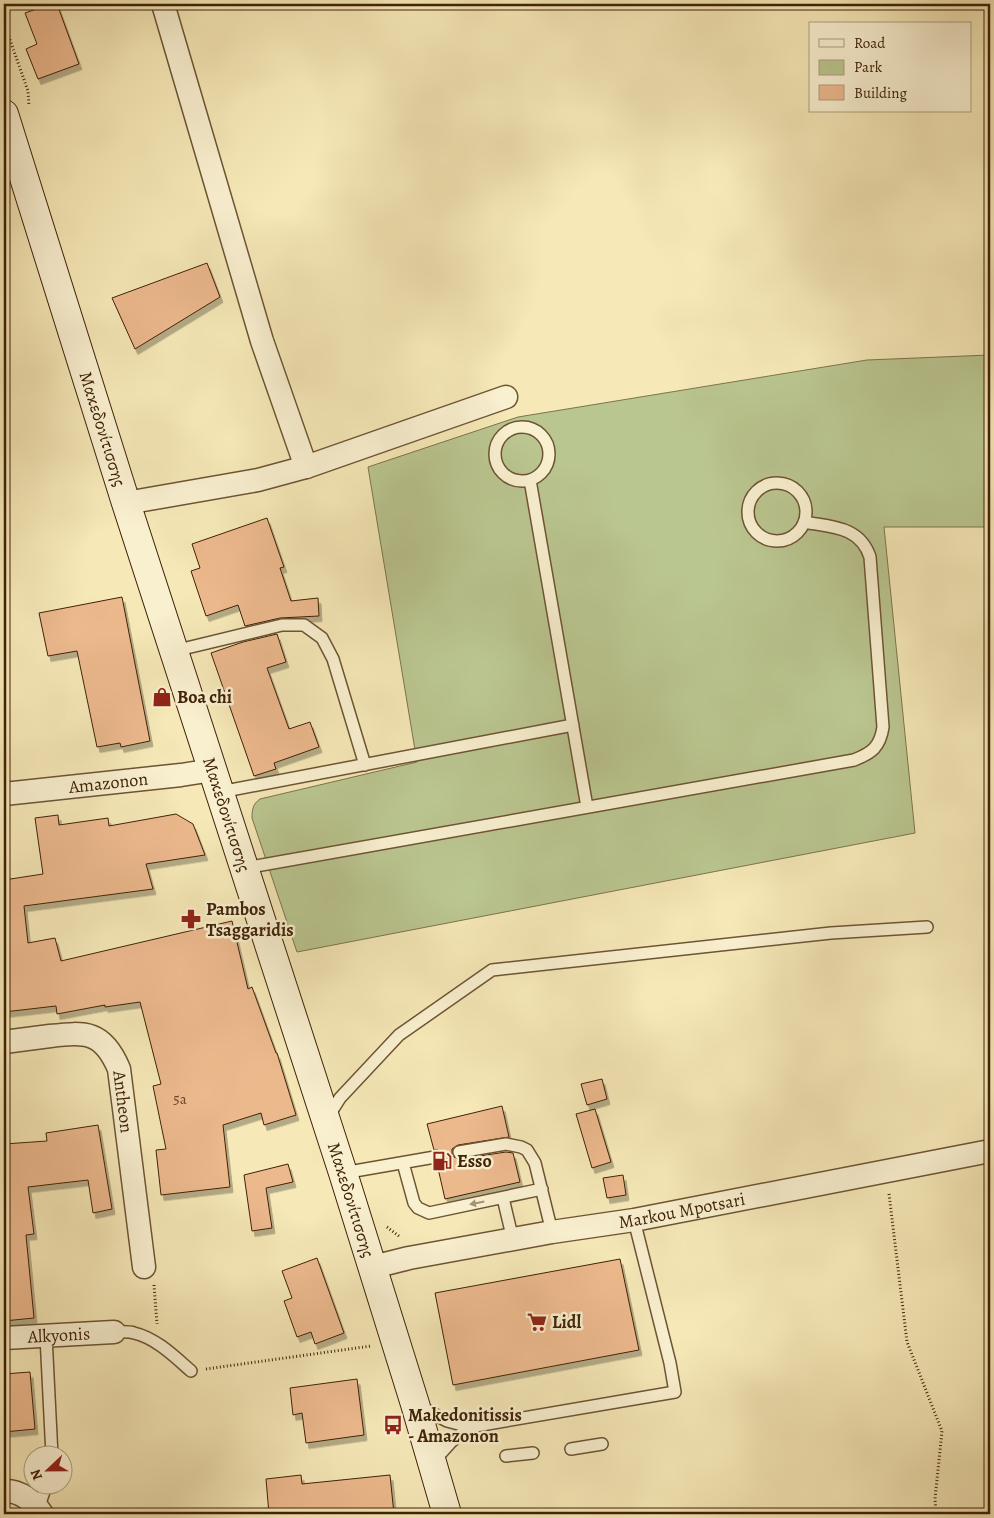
<svg xmlns="http://www.w3.org/2000/svg" width="994" height="1518" viewBox="0 0 994 1518" font-family="Alegreya,serif">
<defs>
<filter id="shadow"><feDropShadow dx="3" dy="5.5" stdDeviation="0" flood-color="#0004"/></filter>
</defs>
<rect width="100%" height="100%" fill="#f6e8b7"/>
<filter id="stains"><feTurbulence type="fractalNoise" baseFrequency=".004" numOctaves="4"/><feColorMatrix values="0 0 0 0 .2 0 0 0 0 .09 0 0 0 0 .02 0 0 0 .5 -.17"/></filter>
<radialGradient id="worn" r=".72"><stop offset=".6" stop-color="#630" stop-opacity="0"/><stop offset="1" stop-color="#630" stop-opacity=".3"/></radialGradient>
<path fill="#bac690" stroke="#7c744c" d="M990 355V527H884L915 833 297 952 252 818C252 809 253 804 260 799L417 762 368 467 518 417 867 360Z"/>
<path fill="#ecb98d" stroke="#3f2207" filter="url(#shadow)" d="M50 4H57L79 64 38 79 26 49 37 44 25 13Z
M207 263 220 297 135 349 112 298Z
M267 518 284 567 280 568 291 601 318 598 319 616 280 618 245 626 238 605 206 616 191 571 200 568 192 544Z
M122 597 150 741 121 747 120 743 97 747 77 651 48 656 39 613Z
M277 634 286 662 267 668 289 729 310 722 319 747 274 763 276 769 254 776 211 653 243 642Z
M176 814 193 824 205 855 146 864 153 889 24 906 28 943 55 938 61 961 232 921 248 989 252 987 276 1053H277L296 1115 264 1125 261 1113 223 1125 230 1187 161 1195 156 1150 166 1149 153 1086 161 1084 140 1002 105 1007V1005L57 1014 56 1006 4 1012V880L43 874 35 818 58 815 59 825 108 818 109 826Z
M602 1079 607 1099 587 1105 581 1084Z
M502 1106 509 1137 458 1145 452 1149V1154L454 1157 460 1159 506 1152 513 1153 520 1182 445 1199 437 1164 442 1160V1155L438 1150H434L427 1124Z
M595 1109 611 1162 592 1168 576 1114Z
M98 1125 112 1209 93 1213 88 1180 28 1187 34 1234 26 1235 34 1318 4 1321V1144L47 1141 46 1133Z
M288 1164 293 1182 266 1188 272 1228 252 1231 244 1175Z
M623 1175 626 1195 607 1198 603 1178Z
M317 1258 344 1333 315 1344 311 1332 297 1337 284 1301 292 1298 282 1271Z
M620 1259 639 1350 453 1385 435 1293Z
M30 1372 35 1429 4 1432V1374Z
M357 1379 364 1435 306 1443 302 1413 293 1415 290 1388Z
M301 1475 302 1484 390 1475 394 1514H269L266 1479Z"/>
<g fill="none" stroke-linecap="round" stroke-linejoin="round">
<defs>
<path id="lane" d="M495 454a27 27 0 1 1 54 0a27 27 0 1 1-54 0Z
M530 480 587 807
M748 512a29 29 0 1 1 58 0a29 29 0 1 1-58 0Z
M174 651 282 625H304L322 638 333 659 365 765
M220 792 573 725
M245 868 854 760C872 753 880 747 883 727L870 557C860 526 831 527 804 522
M328 1117 340 1098 399 1035 492 970 831 933 927 927
M459 1152 506 1144 521 1147 527 1150 535 1163 552 1232
M403 1163 414 1203 418 1208 429 1213 542 1189
M343 1173 435 1157
M503 1198 513 1240
M114 1332C120 1332 128 1331 134 1333 156 1338 175 1357 191 1371
M46 1336 52 1456
M419 1406 447 1421 470 1427 675 1392 670 1363 634 1220
M571 1449 602 1444
M506 1456 533 1453
M433 1462 451 1442 470 1427
M38 1509 46 1486"/>
<g id="street">
<path d="M163 4 262 341 306 467"/>
<path d="M126 503 258 480 306 467 506 397"/>
<path id="s1" d="M4 794 181 775 213 770"/>
<path id="s2" d="M4 1042C19 1040 35 1038 50 1036 86 1032 103 1031 119 1069L144 1267"/>
<path id="s3" d="M373 1267 409 1258 552 1232 634 1220 990 1151"/>
<path id="s4" d="M4 1338 114 1332"/>
<path d="M4 1491C19 1490 34 1501 42 1514"/>
</g>
<g id="secondary">
<path id="s5" d="M4 114 126 503 343 1173 415 1404 447 1514"/>
</g>
</defs>
<use href="#lane" stroke="#6d5433" stroke-width="14"/>
<use href="#street" stroke="#6d5433" stroke-width="25"/>
<use href="#secondary" stroke="#3f2207" stroke-width="30"/>
<path stroke="#3f2207" stroke-width="3" stroke-dasharray="1 2.5" stroke-linecap="butt" d="M4 23 28 91 29 106
M889 1194 907 1342 942 1431 935 1499 936 1514
M387 1227 400 1237
M154 1285 157 1324
M206 1369 371 1346"/>
<use href="#lane" stroke="#f9f0d0" stroke-width="11"/>
<use href="#street" stroke="#f9f0d0" stroke-width="22"/>
<use href="#secondary" stroke="#f9f0d0" stroke-width="28"/>
</g>
<defs><path id="oneway-solid" d="M-6-.8H1V-3.2L6.5 0L1 3.2V.8H-6Z" transform="scale(1.25)"/></defs>
<use fill="#a59376" href="#oneway-solid" transform="translate(477 1203) rotate(169)"/>
<defs>
<symbol id="shop-bare" viewBox="-9 -9 18 18"><path d="M-5-2.5h2.3a2.7 3.5 0 0 1 5.4 0H5L5.5 6h-11ZM-1.5-2.5h3a1.5 2.3 0 0 0-3 0Z" fill="#8f2418" stroke="#f9f0d0" stroke-width="2.5" paint-order="stroke"/></symbol>
<symbol id="pharmacy-bare" viewBox="-9 -9 18 18"><path d="M-2-6h4v4h4v4h-4v4h-4v-4h-4v-4h4Z" fill="#8f2418" stroke="#f9f0d0" stroke-width="2.5" paint-order="stroke"/></symbol>
<symbol id="fuel-bare" viewBox="-9 -9 18 18"><path d="M-5.5-6h7V0h2V4h1.3V-2.5L3-4.5l.8-.8L6-3V5H2.5V1h-1V6h-7ZM-4.2-4.7v3.2H.2V-4.7Z" fill="#8f2418" stroke="#f9f0d0" stroke-width="2.5" paint-order="stroke"/></symbol>
<symbol id="supermarket-bare" viewBox="-9 -9 18 18"><path d="M-6-5.5h2.5l.6 2H6L4.5 2H-2.5L-4.4-4H-6ZM-1.5 3.2a1.3 1.3 0 1 0 .1 0ZM3 3.2a1.3 1.3 0 1 0 .1 0Z" fill="#8f2418" stroke="#f9f0d0" stroke-width="2.5" paint-order="stroke"/></symbol>
<symbol id="bus-bare" viewBox="-9 -9 18 18"><path d="M-5-6H5V4H4V6H2V4H-2V6H-4V4H-5ZM-3.5-4V0h7V-4ZM-3.5 1.2v1.5H-2V1.2ZM2 1.2v1.5H3.5V1.2Z" fill="#8f2418" stroke="#f9f0d0" stroke-width="2.5" paint-order="stroke"/></symbol>
</defs>
<g fill-rule="evenodd">
<use href="#shop-bare" x="148" y="683" width="28" height="28"/>
<use href="#pharmacy-bare" x="177" y="905" width="28" height="28"/>
<use href="#fuel-bare" x="428" y="1147" width="28" height="28"/>
<use href="#supermarket-bare" x="523" y="1308" width="28" height="28"/>
<use href="#bus-bare" x="379" y="1411" width="28" height="28"/>
</g>
<g text-anchor="middle" dominant-baseline="central" stroke-width="5" stroke-linejoin="round" paint-order="stroke">
<g font-size="15" fill="#6a4828">
<text x="180" y="1099">5a</text>
</g>
<g font-size="18" fill="#3f2207" stroke="#f9f0d0">
<text stroke="none"><textPath href="#s5" startOffset="330">Μακεδονίτισσης</textPath></text>
<text stroke="none"><textPath href="#s1" startOffset="105">Amazonon</textPath></text>
<text stroke="none"><textPath href="#s5" startOffset="735">Μακεδονίτισσης</textPath></text>
<text stroke="none"><textPath href="#s2" startOffset="165">Antheon</textPath></text>
<text stroke="none"><textPath href="#s5" startOffset="1140">Μακεδονίτισσης</textPath></text>
<text stroke="none"><textPath href="#s3" startOffset="314">Markou Mpotsari</textPath></text>
<text stroke="none"><textPath href="#s4" startOffset="55">Alkyonis</textPath></text>
</g>
<g font-size="18" font-weight="bold" fill="#3f2207" stroke="#f9f0d0" text-anchor="start">
<text x="177" y="697">Boa chi</text>
<text x="206" y="909">Pambos<tspan x="206" dy="21">Tsaggaridis</tspan></text>
<text x="457" y="1161">Esso</text>
<text x="552" y="1322">Lidl</text>
<text x="408" y="1415">Makedonitissis<tspan x="408" dy="21">- Amazonon</tspan></text>
</g>
</g>
<rect width="994" height="1518" fill="none" stroke="#f6e8b7" stroke-width="20"/>
<rect x="5" y="5" width="984" height="1508" fill="none" stroke="#3f2207" stroke-width="2.5"/>
<rect x="10" y="10" width="974" height="1498" fill="none" stroke="#3f2207"/>
<rect x="809" y="22" width="162" height="90" fill="#f9f0d0" stroke="#af9e80"/>
<rect x="819" y="39" width="25" height="8" fill="#f9f0d0" stroke="#af9e80"/>
<text x="854" y="48" font-size="15" fill="#3f2207">Road</text>
<rect x="819" y="60" width="25" height="15" fill="#bac690" stroke="#af9e80"/>
<text x="854" y="72" font-size="15" fill="#3f2207">Park</text>
<rect x="819" y="85" width="25" height="15" fill="#ecb98d" stroke="#af9e80"/>
<text x="854" y="98" font-size="15" fill="#3f2207">Building</text>
<g transform="translate(48 1470) rotate(248)"><circle r="24" fill="#f9f0d0" stroke="#af9e80"/>
<path d="M0-4L9 19L0 12L-9 19Z" fill="#8f2418"/>
<text y="-8" font-size="14" font-weight="bold" text-anchor="middle" fill="#3f2207">N</text>
</g>
<rect width="100%" height="100%" filter="url(#stains)"/>
<rect width="100%" height="100%" fill="url(#worn)"/>
</svg>
